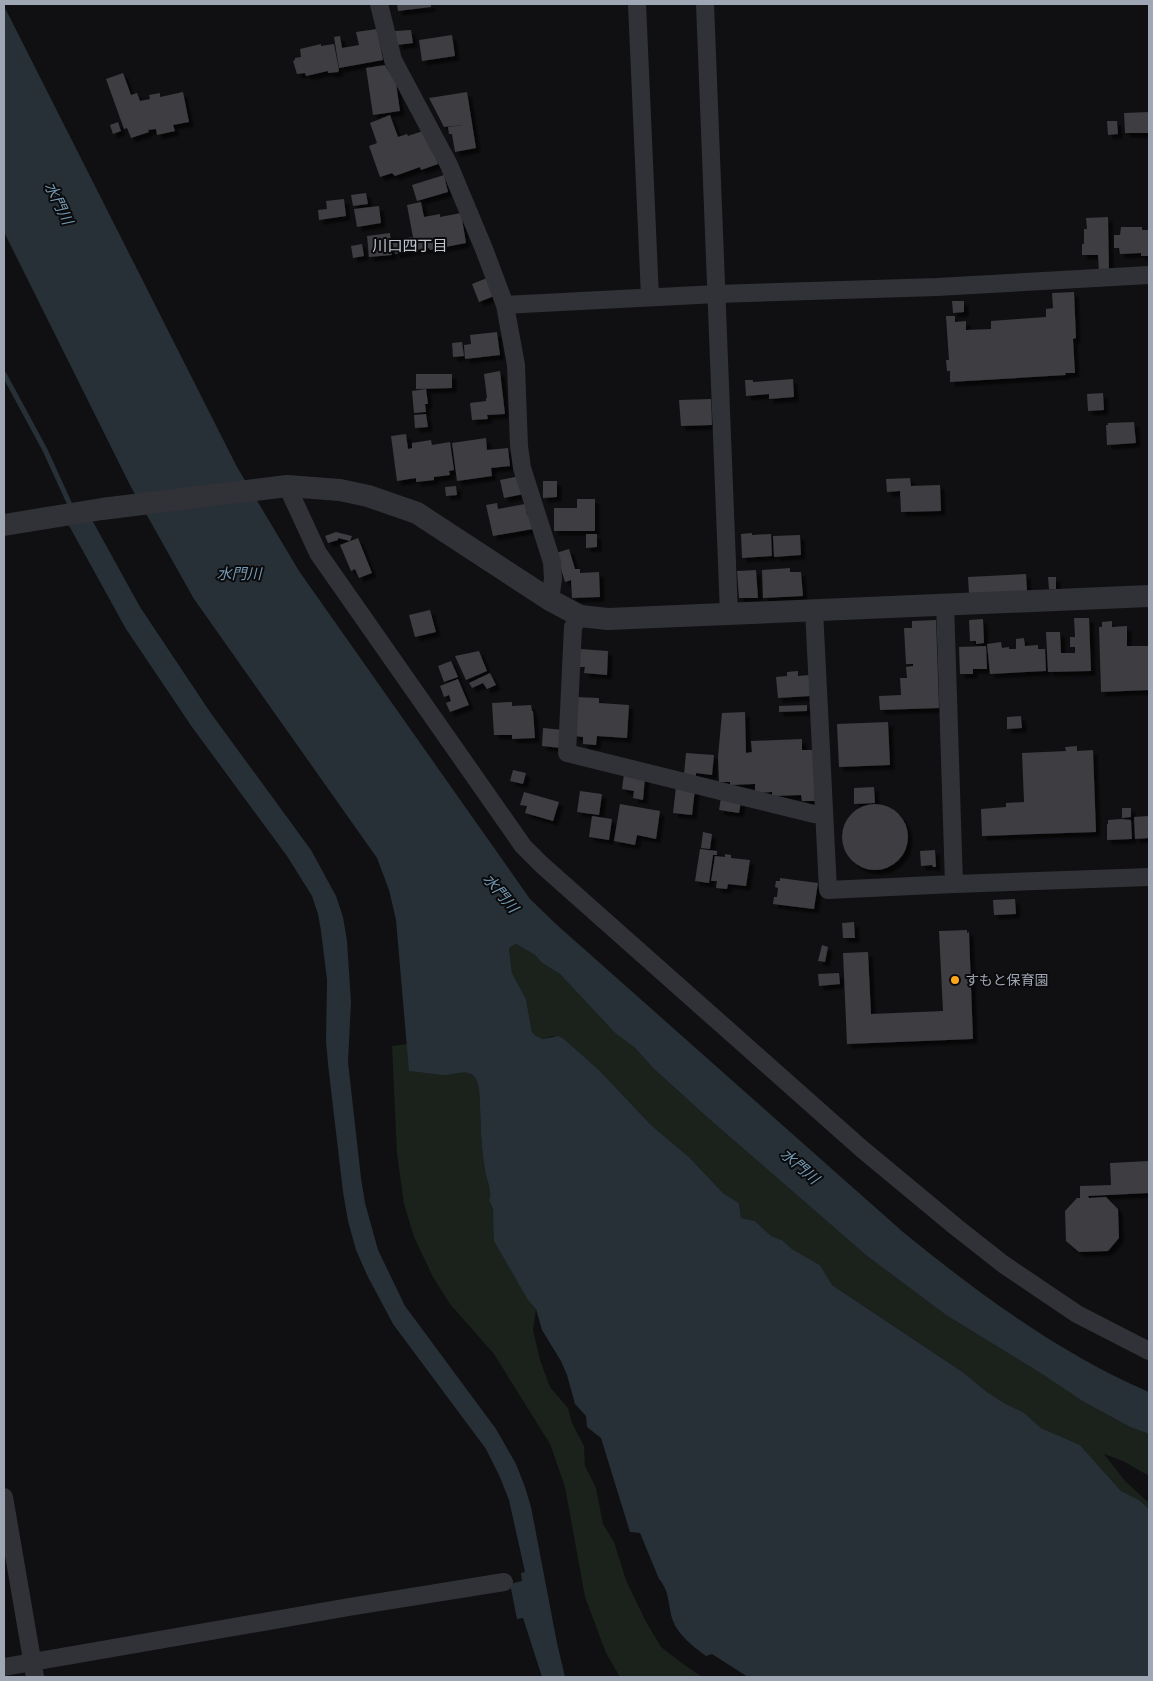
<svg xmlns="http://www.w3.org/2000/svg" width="1153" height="1681" viewBox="0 0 1153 1681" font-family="'PT Sans','Noto Sans JP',sans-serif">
<defs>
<filter id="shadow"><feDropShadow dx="4.5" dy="4.5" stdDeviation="1" flood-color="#0009"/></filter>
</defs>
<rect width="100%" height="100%" fill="#101012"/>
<path fill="#1a221b" d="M516 944 535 955 542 963 560 974 615 1033 635 1048 653 1068 708 1118 867 1256 946 1315 1042 1374 1084 1402 1130 1427 1149 1434V1476L1123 1461 1104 1454 1125 1481 1149 1503V1509L1139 1500 1121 1491 1080 1445 1041 1428 1023 1412 1004 1403 987 1392 964 1373 832 1285 820 1265 792 1249 782 1240 771 1236 755 1221 741 1218 739 1203 723 1193 689 1157 651 1125 600 1071 564 1039 552 1036 543 1039 536 1036 532 1032 526 999 512 973 509 948Z
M407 1044 410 1071C420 1072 431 1074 441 1075 459 1076 473 1063 479 1088 481 1116 480 1142 485 1170 486 1179 493 1192 489 1200L514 1276 536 1309 533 1330 540 1360 550 1387 568 1408 572 1423 584 1446 585 1466 596 1488 603 1524 614 1542 626 1580 645 1620 661 1647 683 1664 702 1677H620L606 1653 585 1597 565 1487 550 1444 494 1354 450 1304 433 1277 414 1237 404 1204 397 1154 392 1046Z"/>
<path fill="#263036" d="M4 6 237 467 299 571 530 899 557 925 903 1232C979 1294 1059 1353 1149 1392V1434L1130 1427 1084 1402 1042 1374 946 1315 867 1256 708 1118 653 1068 635 1048 615 1033 560 974 542 963 535 955 516 944 509 948 512 973 526 999 532 1032 536 1036 543 1039 558 1036 564 1039 600 1071 651 1125 689 1157 723 1193 739 1203 741 1218 755 1221 771 1236 782 1240 792 1249 820 1265 832 1285 964 1373 987 1392 1004 1403 1023 1412 1041 1428 1080 1445 1121 1491 1139 1500 1149 1509V1677H748L712 1654 706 1656C694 1647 678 1635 673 1621 668 1607 670 1591 659 1579L640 1533 630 1532 601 1438 587 1427 586 1416 575 1404 567 1375 561 1361 542 1330 536 1309 528 1300 494 1241 493 1210 489 1200C493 1192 486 1179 485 1170 480 1142 481 1116 479 1088 473 1063 459 1076 441 1075 430 1074 420 1072 409 1071L396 920 389 890 377 858 194 599 131 487 4 232Z
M86 509 140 607 210 712 311 850 336 896 343 917 347 941 351 1002 348 1062 361 1178 365 1203 378 1250 405 1306 496 1429 516 1464 525 1487 531 1507 557 1643 565 1677H542L523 1618 517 1619 510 1584 522 1581 521 1573 525 1572 509 1500 499 1475 486 1449 393 1324 367 1275 356 1250 348 1221 343 1192 328 1064 326 1041 327 980 321 931 318 914 312 896 287 856 192 727 126 629 62 513Z"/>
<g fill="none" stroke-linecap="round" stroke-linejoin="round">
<path stroke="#263036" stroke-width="5" d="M4 374 45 450 72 509"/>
</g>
<path fill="#3c3d42" filter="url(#shadow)" d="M397 4H431V7L398 11Z
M377 29 383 60 339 68 334 37 340 36 342 48 359 45 356 32Z
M411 30 413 43 397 45 395 31Z
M452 35 455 56 422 61 419 40Z
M321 44V46L334 44 339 70 338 72 328 73V71L306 76 305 73 297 74 293 61 295 60V58L301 57 300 49Z
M385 65 396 83 400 111 373 115 366 68Z
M123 73 131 95 137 93 140 101 150 99 149 95 160 93V97L183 92 189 122 173 125 175 131 157 135 156 129 148 130 149 132 131 138 127 128 124 129 106 79Z
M467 92 476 148 455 152 452 134H449L448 127 463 125 444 127 429 98Z
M1149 112V133H1125L1124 113Z
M390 115 398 137 407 134 408 136 426 130 438 164 421 170 420 167 395 176 392 173 380 177 369 146 377 143 370 123Z
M1107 121H1117L1118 134 1108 135Z
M118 122 121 131 113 134 110 125Z
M444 175 448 192 417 201 412 185Z
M366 193 368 204 353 206 351 195Z
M344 199 346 216 319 220 318 210 327 209 326 201Z
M421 202 424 217 440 214V217L461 213 466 243 430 250 429 248 415 250 395 254 392 241 412 237 415 248 407 205Z
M379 206 381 223 357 227 354 209Z
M1108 217 1109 271 1099 272 1098 255H1082V244H1084V229H1087L1086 218Z
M1121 227H1142V230H1149V256H1141V253L1120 254 1119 248H1114V235H1120Z
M390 233 392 255 369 257 367 236Z
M362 244 364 256 353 258 351 246Z
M487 278 494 296 479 302 472 284Z
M1074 292 1076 338 1073 339 1075 373H1065L1066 375 950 382V371H947L946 360H949L946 316H955V322L966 321V330L991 329V321L1046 317V309L1053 308 1052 293Z
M952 301H964V312L953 313Z
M497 332 500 355 465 359 464 345 471 344 470 335Z
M462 342 464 356 453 357 452 343Z
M500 371 505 414 487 415 488 419 472 420 470 403 486 401V398H487L484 374Z
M416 374H452V388L416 389Z
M793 379 794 397 769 399V394L746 396 745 380H753V382Z
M426 389 428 404H425L426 412 414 413 412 391Z
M1103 393 1104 410 1088 411 1087 394Z
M711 399 712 425 681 426 679 400Z
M426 414 428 427 415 428 414 415Z
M1134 422 1136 443 1107 445 1106 425H1108V423Z
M406 434 408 449 412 448V443L431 440 432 445 450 442 454 470 449 471 450 475 434 477V480L416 482V478L397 481 391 436Z
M486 438 487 450 508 448 510 466 491 468 492 476 457 481 452 443Z
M520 476 524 494 504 498 500 480Z
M910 478 911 486 940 485 941 511 901 512 900 491 887 492 886 479Z
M543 481H557V497L543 498Z
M456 486 457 495 446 496 445 487Z
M577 499H595V531H554V508H577Z
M497 503 498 509 525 504 527 515 530 514 533 529 493 536 486 505Z
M336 532 352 536 350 541 338 538V540L328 543 325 536Z
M752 533V535L771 534 772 556 742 558 741 534Z
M586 534H597V547L586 548Z
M800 535 801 555 774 557 773 536Z
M358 538 372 573 359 578 355 569 351 571 340 545Z
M569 549 575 569H580V573L599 572 600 597 572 598 571 580 565 582 556 553Z
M790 568V572H801L803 596 763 598 762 570Z
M756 570 758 598H739L737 571Z
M1026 574 1027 591 969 594 968 577Z
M1048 577H1056V589H1049Z
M430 610 436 632 415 637 409 615Z
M1074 618H1089L1091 671 1048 672 1046 632H1060L1061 653H1075V647H1070V637H1075Z
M983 619 984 643 976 644V641H970L969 620Z
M936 620 939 708 880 710 879 696 901 695 900 678H907L906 667 913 666V664H906L904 628H912V621Z
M1112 621V627L1127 626V646H1149V690L1101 692 1099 627H1102V622Z
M1024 638 1025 646 1038 645V649H1045L1046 671 990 674 987 644 1001 642 1002 648 1009 647V649H1016V639Z
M986 646 987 669H973V674H960L959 647Z
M580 649 608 651 607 675 584 673 585 667H579Z
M479 651 487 671 466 680 455 656Z
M451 661 458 677 444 682 438 666Z
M798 671V676L809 675 810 696 778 698 776 677 787 676V672Z
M490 673 496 685 487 689 483 683 472 688 469 683Z
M458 679 469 705 450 712 446 703 451 701 449 695 444 697 440 686Z
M576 697 599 698V703L629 705 627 738 597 736 596 745 583 744V737L574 736Z
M512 702V706L531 705 532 711H533L535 738 512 739V735H494L492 703Z
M807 705V711L779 712V706Z
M745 712 746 753 752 752 751 741 802 739V750H813L815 801H802L801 795 772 796V792L755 793V784L730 785V782H719L718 757 722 713Z
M1021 716 1022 728 1007 729V717Z
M888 722 890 765 839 767 837 724Z
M543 728 564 730 562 748 542 746Z
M1077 746V751L1093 750 1096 832 982 836 981 809 1006 807V803L1024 802 1022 753 1066 751 1065 747Z
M686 753 714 755 712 775 696 773V776L684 775Z
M513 770 526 773 523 784 510 781Z
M624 774 645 777 643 800 633 798 634 791 622 789Z
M676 787 695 789 692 815 673 813Z
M874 787 875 803 854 804V788Z
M580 791 602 794 599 815 577 812Z
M524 792 559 802 553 821 525 813 527 806 520 805Z
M721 798 741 802 739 813 719 810Z
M620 804 660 811 656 839 637 835 635 845 614 841Z
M842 837a33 33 0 1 1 66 0a33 33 0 1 1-66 0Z
M1122 808H1131V817L1122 818Z
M592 816 612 819 609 840 589 837Z
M1148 816 1149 838 1135 839 1134 817Z
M1121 819 1131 820 1132 839 1107 840V824H1108V820Z
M703 832 712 834 710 849 701 848Z
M700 849 717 851V855H713L709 883 695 881Z
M935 850 936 867H933L932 865 921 866 920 851Z
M725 854 731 855V858L750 860 746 886 728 884 727 889 716 888 717 881H711L715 856 725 857Z
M780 878 818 883 814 909 773 904 774 897H777L778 888 775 887 776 881H780Z
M1015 899 1016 914 994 915 993 900Z
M854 922 855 938H843L842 923Z
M967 930V933L969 932 973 1039 847 1044 843 953 868 952 871 1014 943 1011 939 931Z
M822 945 828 947 825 962 818 961Z
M839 973 840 984 819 986 818 974Z
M1149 1161V1193L1088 1196 1089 1198 1106 1197 1118 1209 1119 1238 1108 1251 1079 1252 1066 1241 1065 1211 1077 1198H1080V1186L1111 1185 1110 1163Z"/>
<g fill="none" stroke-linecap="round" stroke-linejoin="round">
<path stroke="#313237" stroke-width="18" d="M379 4 393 60 449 165 484 249 505 305 516 365 519 446 522 468 552 562 553 579 550 600
M637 4 650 297
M705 4 729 614
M505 305 717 294 937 287 1149 275
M287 486 318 553 523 846 542 865 862 1149 956 1227 1003 1264 1077 1314 1149 1351
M814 610 828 890 954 884 945 604
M580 616 573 627 567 753 814 814 824 815
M954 884 1149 877
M4 1497 35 1677
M4 1667 349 1607 504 1582"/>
<path stroke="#313237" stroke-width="22" d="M4 525 102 509 287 486 340 490 368 496 417 513 550 600 580 616 608 619 1149 596"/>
</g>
<circle fill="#ffa61b" stroke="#0b0b0d" stroke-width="2" cx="955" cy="980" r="5"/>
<g text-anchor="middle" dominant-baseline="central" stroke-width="4" stroke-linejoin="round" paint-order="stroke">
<g font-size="14" fill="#a0a7b4" stroke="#0b0b0d" text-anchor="start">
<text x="965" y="980">すもと保育園</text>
</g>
<g font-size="15" font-style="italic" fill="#7399b3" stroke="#0b0b0d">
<text transform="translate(59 203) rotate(64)">水門川</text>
<text x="239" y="573">水門川</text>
<text transform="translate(501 893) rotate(50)">水門川</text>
<text transform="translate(800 1166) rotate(41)">水門川</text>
</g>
<g font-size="15" fill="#c1c6d0" stroke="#0b0b0d">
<text x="410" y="245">川口四丁目</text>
</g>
</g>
<rect width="1153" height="1681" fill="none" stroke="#a0a7b4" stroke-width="10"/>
</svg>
